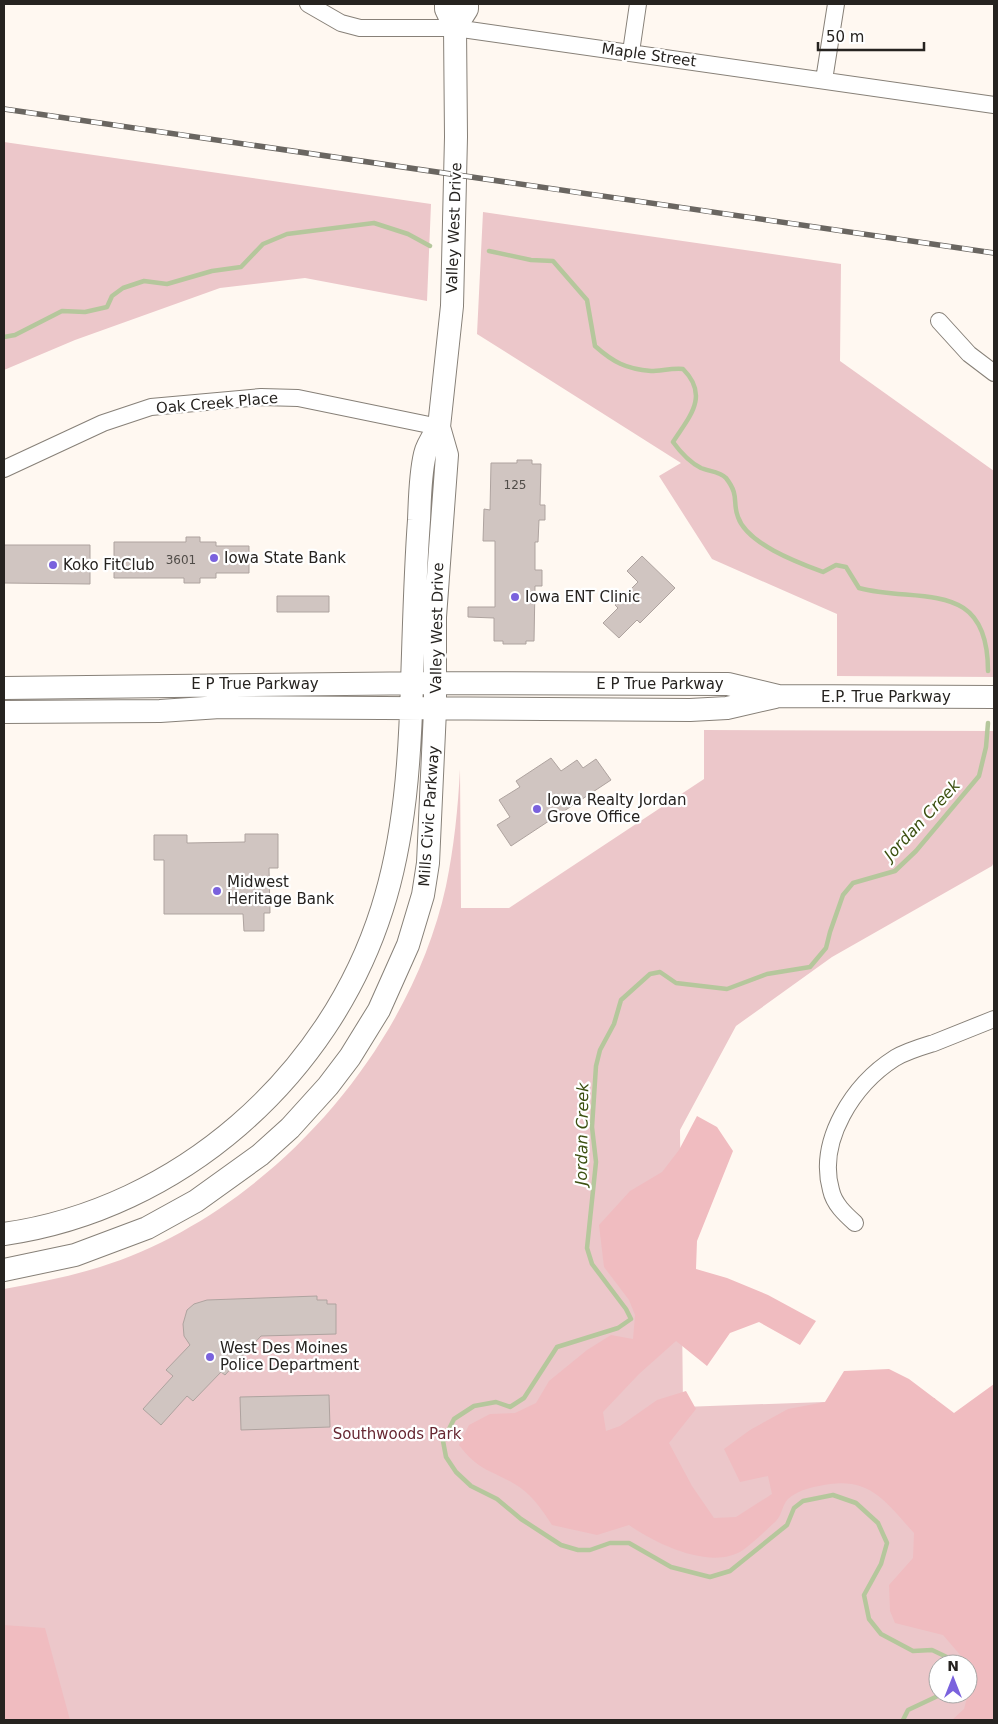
<svg xmlns="http://www.w3.org/2000/svg" width="998" height="1724" viewBox="0 0 998 1724" font-family="'DejaVu Sans',sans-serif">
<rect width="100%" height="100%" fill="#fff8f1"/>
<path fill="#ecc7ca" fill-rule="evenodd" d="M4 142 431 204 427 301 305 278 220 288 75 340 4 370Z
M483 212 841 264 840 361 994 471V677L837 676V614L712 559 659 476 681 463 477 334Z
M704 730 994 731V862L992 866 832 957 736 1026 680 1130 683 1407 935 1398 994 1720H4V1289C36 1283 68 1277 100 1267 265 1215 409 1055 446 886 454 847 458 809 460 769L461 908H509L704 779ZM938 1664H968V1694H938Z"/>
<path fill="#f0bcc0" d="M697 1116 717 1127 733 1151 697 1241 696 1269 727 1278 768 1295 816 1321 800 1345 759 1322 730 1333 707 1366 676 1341 639 1374 603 1412 606 1431 620 1426 657 1400 686 1391 696 1409 669 1443 692 1486 714 1518 736 1517 772 1494 768 1476 740 1482 724 1449 750 1430 788 1409 825 1402 844 1371 889 1369 909 1379 954 1413 994 1384V1720H952L964 1709 972 1679 968 1664 943 1635 895 1623 890 1611 889 1585 913 1558 914 1533C884 1500 869 1475 819 1486 808 1488 797 1491 788 1499 782 1505 782 1516 775 1522 765 1531 754 1542 743 1550 712 1571 656 1544 629 1525L597 1535 552 1525C541 1508 531 1493 513 1483 488 1469 478 1470 459 1445L469 1425 490 1414 515 1413 536 1403 549 1381 587 1350 611 1335 633 1339 635 1315 629 1300 604 1267 599 1225 630 1191 662 1172 679 1150Z
M4 1625 45 1628 70 1720H4Z"/>
<g fill="none" stroke-linecap="round" stroke-linejoin="round">
<path stroke="#b5c79c" stroke-width="4.5" d="M489 251 531 260 553 261 587 300 595 346C613 362 626 369 651 371 661 371 671 368 683 369 710 396 689 417 673 442 681 453 689 462 701 468 708 471 721 472 726 478 740 496 732 502 738 517 747 544 799 563 823 572L836 565 846 567 859 588C919 604 988 577 988 671
M4 337 15 335 62 311 85 312 107 307 112 296 123 288 144 281 167 284 212 271 241 267 263 244 287 234 374 223 408 234 430 246
M950 1664 951 1659 932 1650 913 1651 881 1634 869 1619 864 1595 881 1564 887 1543 878 1523 856 1503 833 1495 803 1501 794 1508 787 1525 730 1571 710 1577 671 1567 629 1543H610L590 1550H578L561 1545 521 1519 497 1499 471 1486 456 1472 446 1457 443 1441 454 1419 474 1406 496 1402 510 1407 524 1398 557 1347 618 1328 631 1319 626 1309 592 1264 587 1248 596 1162 592 1127 596 1066 600 1050 614 1024 621 1000 650 974 660 972 676 983 727 989 767 974 810 967 826 948 830 932 843 895 853 883 895 871 916 851 979 776 986 747 988 723
M903 1720 908 1710 942 1694"/>
</g>
<path fill="#d0c5c1" stroke="#aea39f" d="M517 460H532V464H541L540 505H545V520H539L538 542H535V570H542V586H535L534 641H526V644H503V641H494V618L468 617V607H495V541H483L484 509 490 510 491 463H517Z
M186 537H200V542H216V546H249V573H216V578H200V583H184V578H114V542H186Z
M4 545H90V584L4 583Z
M642 556 675 588 640 623 637 620 619 638 603 623 618 608 615 605 638 582 627 571Z
M277 596H329V612H277Z
M551 758 561 771 577 760 583 768 596 759 611 780 511 846 497 825 510 817 499 800 520 787 516 781Z
M245 834H278V868H269L270 913H264V931H244L243 914H164V860H154V835H187V843L245 842Z
M317 1296V1300H327V1304H336V1334L261 1336 225 1375 221 1372 193 1401 187 1396 161 1425 143 1409 173 1376 166 1370 190 1345 184 1336 183 1324 187 1310 194 1304 207 1300Z
M329 1395 330 1427 241 1430 240 1397Z"/>
<g fill="none" stroke-linecap="round" stroke-linejoin="round">
<defs>
<path id="street" d="M308 4 341 23 360 28H455L994 105
M631 52 638 4
M824 80 836 4
M939 321 969 354 994 373
M4 469 103 423 151 407 261 397 298 398 439 427
M855 1223C845 1214 834 1204 831 1190 817 1140 854 1084 895 1058 907 1051 921 1047 934 1043 954 1035 974 1027 994 1019"/>
<path id="secondary" d="M455 28 467 9V4
M4 688 435 683 728 684 778 696 994 697
M4 712 160 711 220 707 690 710 727 708 775 697
M4 1234C179 1209 329 1077 382 909 405 837 410 758 412 683 414 628 415 574 419 520 420 498 420 475 425 454 427 445 434 435 439 427
M4 1270 75 1255 147 1228 196 1201 260 1155 290 1128 328 1086 350 1057 379 1010 408 945 423 895 428 863 435 710V617L447 455 439 427 452 306 456 137 455 28 446 9V4"/>
</defs>
<use href="#street" stroke="#878078" stroke-width="18"/>
<use href="#secondary" stroke="#878078" stroke-width="24"/>
<use href="#street" stroke="#fff" stroke-width="16"/>
<use href="#secondary" stroke="#fff" stroke-width="22"/>
<defs>
<path id="rail" d="M4 109 994 253"/>
</defs>
<use href="#rail" stroke="#6a6661" stroke-width="5.5"/>
<use href="#rail" stroke="#fff" stroke-width="4" stroke-dasharray="11" stroke-linecap="butt"/>
</g>
<g fill="#7a62dd" stroke="#fff" stroke-width="2">
<circle cx="214" cy="558" r="5"/>
<circle cx="53" cy="565" r="5"/>
<circle cx="515" cy="597" r="5"/>
<circle cx="537" cy="809" r="5"/>
<circle cx="217" cy="891" r="5"/>
<circle cx="210" cy="1357" r="5"/>
</g>
<g text-anchor="middle" dominant-baseline="central" stroke-width="4.5" stroke-linejoin="round" paint-order="stroke">
<g font-size="12" fill="#504c48">
<text x="515" y="485">125</text>
<text x="181" y="560">3601</text>
</g>
<g font-size="15" fill="#262320" stroke="#fff">
<text transform="translate(649 55) rotate(8)">Maple Street</text>
<text transform="translate(454 228) rotate(-88)">Valley West Drive</text>
<text transform="translate(217 403) rotate(-5)">Oak Creek Place</text>
<text transform="translate(437 628) rotate(-89)">Valley West Drive</text>
<text x="255" y="684">E P True Parkway</text>
<text x="660" y="684">E P True Parkway</text>
<text x="886" y="697">E.P. True Parkway</text>
<text transform="translate(429 816) rotate(-86)">Mills Civic Parkway</text>
</g>
<g font-size="15" fill="#262320" stroke="#fff" text-anchor="start">
<text x="224" y="558">Iowa State Bank</text>
<text x="63" y="565">Koko FitClub</text>
<text x="525" y="597">Iowa ENT Clinic</text>
<text x="547" y="800">Iowa Realty Jordan<tspan x="547" dy="17">Grove Office</tspan></text>
<text x="227" y="882">Midwest<tspan x="227" dy="17">Heritage Bank</tspan></text>
<text x="220" y="1348">West Des Moines<tspan x="220" dy="17">Police Department</tspan></text>
</g>
<g font-size="15" fill="#672832" stroke="#fff">
<text x="397" y="1434">Southwoods Park</text>
</g>
<g font-size="16" font-style="italic" fill="#3c5010" stroke="#fff">
<text transform="translate(922 820) rotate(-47)">Jordan Creek</text>
<text transform="translate(582 1134) rotate(-89)">Jordan Creek</text>
</g>
</g>
<rect width="998" height="1724" fill="none" stroke="#262320" stroke-width="10"/>
<g transform="translate(953 1679)"><circle r="24" fill="#ffffff" stroke="#a8a7a6"/>
<path d="M0-4L9 19L0 12L-9 19Z" fill="#7a62dd"/>
<text y="-8" font-size="14" font-weight="bold" text-anchor="middle" fill="#262320">N</text>
</g>
<path d="M818 42v8h106v-8" fill="none" stroke="#262320" stroke-width="2.5"/>
<text x="826" y="42" font-size="15" fill="#262320" stroke="#ffffff" stroke-width="4" paint-order="stroke">50 m</text>
</svg>
